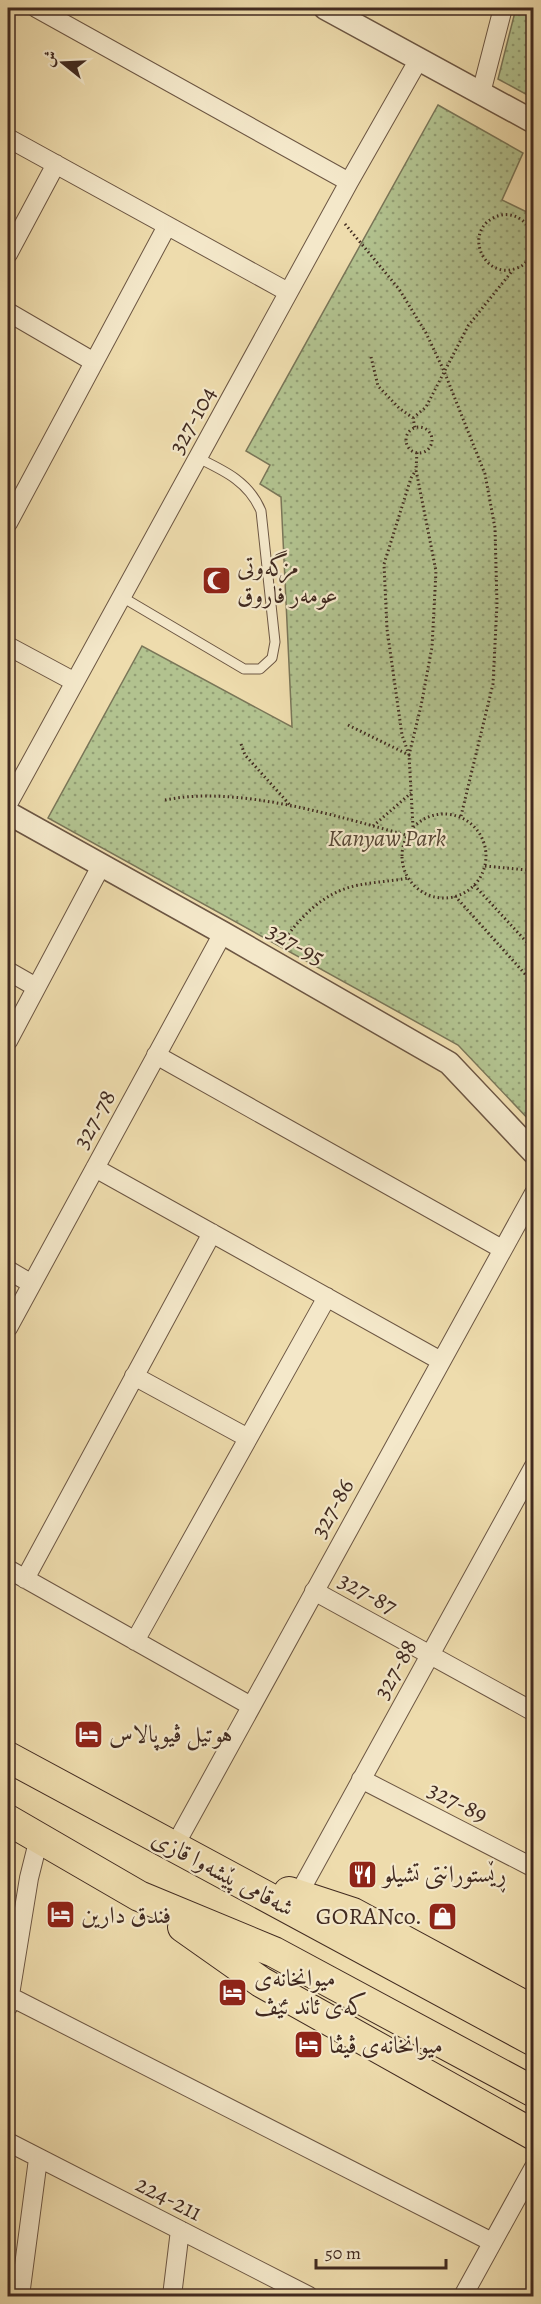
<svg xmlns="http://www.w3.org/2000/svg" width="541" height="2304" viewBox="0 0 541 2304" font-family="Alegreya,Amiri,serif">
<defs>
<pattern id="park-dots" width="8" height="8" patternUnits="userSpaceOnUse" patternTransform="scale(1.5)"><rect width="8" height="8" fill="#b2c28f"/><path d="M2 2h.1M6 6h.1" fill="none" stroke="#929e74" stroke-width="1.8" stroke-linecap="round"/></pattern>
</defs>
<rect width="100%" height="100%" fill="#eedcad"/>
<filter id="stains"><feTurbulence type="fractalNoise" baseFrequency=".00333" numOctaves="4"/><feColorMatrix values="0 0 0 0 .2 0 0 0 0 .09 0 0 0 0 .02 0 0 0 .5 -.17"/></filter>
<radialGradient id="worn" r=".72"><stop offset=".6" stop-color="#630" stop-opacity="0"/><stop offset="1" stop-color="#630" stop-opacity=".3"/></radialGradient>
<path fill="url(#park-dots)" stroke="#7a7658" stroke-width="1.5" d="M516 8H533V98L498 79Z
M438 105 523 153 502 200 533 215V1124L458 1045 48 818 142 646 292 727 281 497 260 484 270 465 246 451Z"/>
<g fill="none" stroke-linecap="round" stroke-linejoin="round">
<defs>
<path id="service" d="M122 597 244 669H260L272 658 275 642 261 511C249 482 225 471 198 458"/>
<path id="minor" d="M36 8 349 182
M481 93 503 8
M8 138 288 292
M8 254 56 164
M8 312 94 362
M8 523 167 226
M8 646 75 682
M8 804 349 182 419 59
M8 971 36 987
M8 1041 101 866
M156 1055 502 1249
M95 1168 441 1361
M8 1270 32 1284
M8 1328 223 933
M134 1376 248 1438
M8 1569 251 1706
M25 1579 212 1233
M314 1591 534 1712
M135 1641 327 1297
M361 1779 534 1868
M174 1847 534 1193
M298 1895 534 1466
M9 1996 492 2242
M8 2007 29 1878 39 1838
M8 2142 309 2296
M20 2296 38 2159
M172 2296 180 2230
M463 2296 534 2167"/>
<path id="tertiary" d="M325 8 534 122
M8 813 223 933 449 1063 534 1153"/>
<path id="trunk" d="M8 1757 534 2041
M8 1820 139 1896 274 1952 534 2092
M289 1892 353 1913 534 2011
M183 1927 261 1982 534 2135"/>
</defs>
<use href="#service" stroke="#6c5643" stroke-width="11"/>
<use href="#minor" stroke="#6c5643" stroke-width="20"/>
<use href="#tertiary" stroke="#6c5643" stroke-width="25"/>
<use href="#trunk" stroke="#412a20" stroke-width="32"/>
<path stroke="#412a20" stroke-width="3" stroke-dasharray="1.5 3" stroke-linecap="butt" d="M345 224 399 289 426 333 444 371 485 474 495 528 497 604 493 684 461 816
M534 236C527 219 510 209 493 218 463 234 485 281 517 268 526 265 531 257 534 247
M371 357 378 386 399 408 413 418 415 428
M413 418 426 407 468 326 513 270
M406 440a13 13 0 1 1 26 0a13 13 0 1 1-26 0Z
M348 725 409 755 421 706 432 647 436 571 416 470 417 452
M241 744 245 755 290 805
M165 800C238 785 336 816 406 835
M402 856a42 42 0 1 1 84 0a42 42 0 1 1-84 0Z
M373 826 411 793
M413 827 409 755 402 735 387 629 384 564 411 478 416 470
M485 866 527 870 534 874
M474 885 534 950
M455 896 534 984
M280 945C298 921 317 898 347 888 366 882 388 882 408 878"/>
<use href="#service" stroke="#f4e8ca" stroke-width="9"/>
<use href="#minor" stroke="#f4e8ca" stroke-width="18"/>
<use href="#tertiary" stroke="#f4e8ca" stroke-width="22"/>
<use href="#trunk" stroke="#eedcad" stroke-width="30"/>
</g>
<defs>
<symbol id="mosque-square" viewBox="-11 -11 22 22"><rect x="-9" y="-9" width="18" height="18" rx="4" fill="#8f2418" stroke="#f4e8ca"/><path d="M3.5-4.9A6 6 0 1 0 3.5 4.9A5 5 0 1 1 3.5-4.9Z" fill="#fff"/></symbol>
<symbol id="hotel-square" viewBox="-11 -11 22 22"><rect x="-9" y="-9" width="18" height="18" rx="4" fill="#8f2418" stroke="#f4e8ca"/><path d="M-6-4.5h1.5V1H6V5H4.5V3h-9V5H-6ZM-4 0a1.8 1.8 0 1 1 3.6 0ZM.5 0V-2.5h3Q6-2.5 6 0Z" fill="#fff"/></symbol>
<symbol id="restaurant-square" viewBox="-11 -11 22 22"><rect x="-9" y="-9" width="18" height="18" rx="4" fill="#8f2418" stroke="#f4e8ca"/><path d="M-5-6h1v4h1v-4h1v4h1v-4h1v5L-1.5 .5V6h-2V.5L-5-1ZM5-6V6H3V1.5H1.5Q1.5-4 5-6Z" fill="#fff"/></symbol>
<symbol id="shop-square" viewBox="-11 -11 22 22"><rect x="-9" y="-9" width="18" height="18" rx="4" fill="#8f2418" stroke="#f4e8ca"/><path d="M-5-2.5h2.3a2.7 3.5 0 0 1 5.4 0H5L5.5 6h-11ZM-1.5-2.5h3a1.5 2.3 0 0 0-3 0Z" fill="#fff"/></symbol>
</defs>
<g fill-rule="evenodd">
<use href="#mosque-square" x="200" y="564" width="33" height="33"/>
<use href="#hotel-square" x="72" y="1718" width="33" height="33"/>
<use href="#restaurant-square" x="346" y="1858" width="33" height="33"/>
<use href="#hotel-square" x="44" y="1898" width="33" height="33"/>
<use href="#shop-square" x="426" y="1900" width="33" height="33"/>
<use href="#hotel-square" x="216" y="1976" width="33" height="33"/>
<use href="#hotel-square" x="292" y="2028" width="33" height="33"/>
</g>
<g text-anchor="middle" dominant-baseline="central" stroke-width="4.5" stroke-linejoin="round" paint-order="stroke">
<g font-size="24" fill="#412a20" stroke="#f4e8ca">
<text transform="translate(192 420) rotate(-61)">327-104</text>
<text transform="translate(296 944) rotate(30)">327-95</text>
<text transform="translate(94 1119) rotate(-61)">327-78</text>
<text transform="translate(332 1508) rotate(-61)">327-86</text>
<text transform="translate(368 1593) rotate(29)">327-87</text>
<text transform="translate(395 1669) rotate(-61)">327-88</text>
<text transform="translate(458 1802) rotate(27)">327-89</text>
<text transform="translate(223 1873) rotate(28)">شەقامی پێشەوا قازی</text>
<text transform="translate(169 2198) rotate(27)">224-211</text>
</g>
<g font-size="24" fill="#412a20" stroke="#f4e8ca" text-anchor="start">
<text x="237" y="567">مزگەوتی<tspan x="237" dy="28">عومەر فاروق</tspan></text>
<text x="109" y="1734">هوتیل ڤیوپالاس</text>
<text x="383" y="1874">ڕێستورانتی تشیلو</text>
<text x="81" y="1915">فندق دارين</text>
<text x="422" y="1916" text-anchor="end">GORANco.</text>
<text x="254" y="1978">میوانخانەی<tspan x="254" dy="28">کەی ئاند ئێڤ</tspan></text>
<text x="329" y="2045">میوانخانەی ڤیڤا</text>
</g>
<g font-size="24" font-style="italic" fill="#584836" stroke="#f4e8ca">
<text x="387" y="838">Kanyaw Park</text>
</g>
</g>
<rect width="541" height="2304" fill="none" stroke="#eedcad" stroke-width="30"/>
<rect x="9" y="9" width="523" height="2286" fill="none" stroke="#412a20" stroke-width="3"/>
<rect x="15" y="15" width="511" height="2274" fill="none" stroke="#412a20" stroke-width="1.5"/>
<g transform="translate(63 63) rotate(288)" stroke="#f4e8ca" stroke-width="4.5" paint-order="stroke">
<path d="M0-4.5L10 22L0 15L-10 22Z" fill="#412a20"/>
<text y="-9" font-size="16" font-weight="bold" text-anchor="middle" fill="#412a20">ش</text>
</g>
<path d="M316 2259v9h130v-9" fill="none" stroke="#412a20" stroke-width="3"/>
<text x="325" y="2259" font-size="18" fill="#412a20" stroke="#f4e8ca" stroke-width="4.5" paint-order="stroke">50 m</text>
<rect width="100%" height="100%" filter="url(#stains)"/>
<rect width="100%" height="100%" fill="url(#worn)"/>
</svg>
